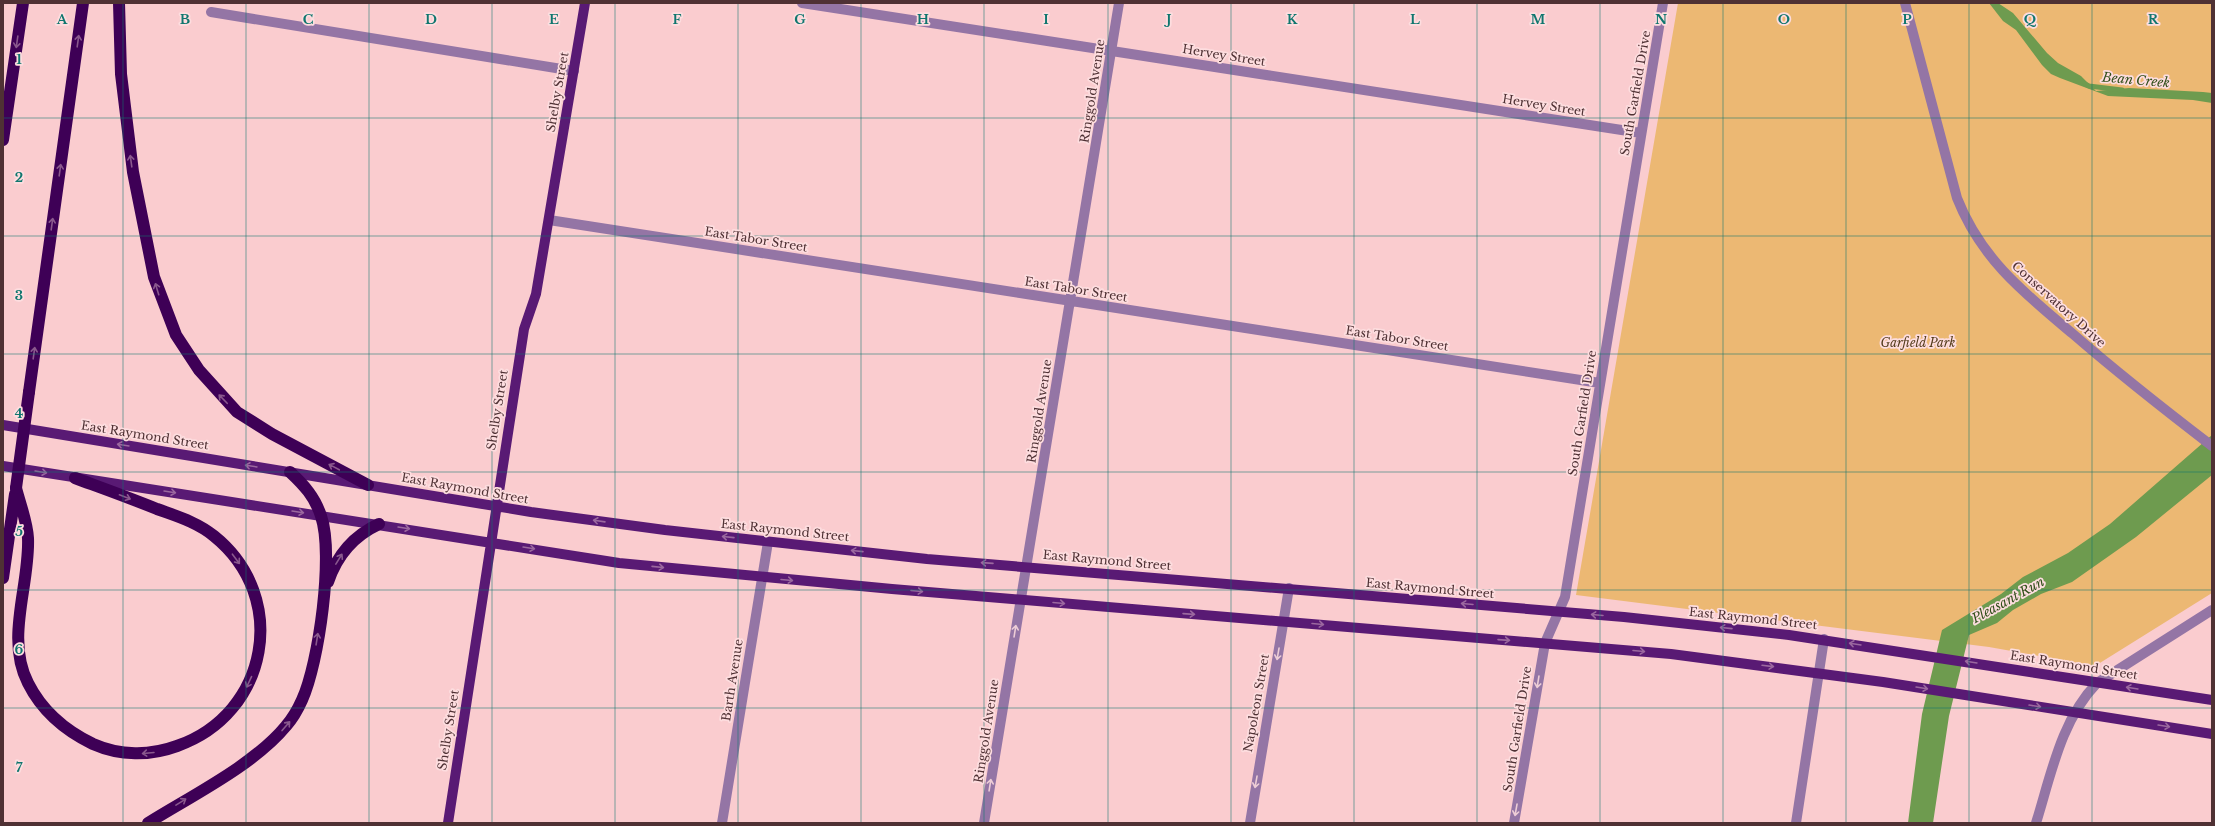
<svg xmlns="http://www.w3.org/2000/svg" width="2215" height="826" viewBox="0 0 2215 826" font-family="'Libre Baskerville',serif">
<rect width="100%" height="100%" fill="#facccf"/>
<path fill="#ecb873" d="M1678 3H2212V593L2095 666 1989 647 1576 595Z"/>
<path fill="#6e9b4f" d="M1989 3H1998L2013 13 2047 53 2058 63 2081 76 2096 91 2129 88 2203 92 2212 93V103L2193 100 2108 96 2060 78 2051 74 2042 65 2016 30 2003 21Z
M2212 435V475L2136 537 2072 582 2041 594 2013 610 1997 623 1969 635 1949 716 1933 823H1908L1922 714 1942 630 2001 594 2023 577 2068 553 2110 524Z"/>
<g fill="none" stroke-linecap="round" stroke-linejoin="round">
<path stroke="#6e9b4f" stroke-width="5" d="M2085 84 2089 86 2122 90"/>
<path stroke="#9475a5" stroke-width="10" d="M802 3 1641 133
M1905 3 1957 198C1981 259 2024 293 2073 334 2118 373 2165 410 2212 446
M211 12 574 71
M549 220 1600 383
M722 823 768 542
M984 823 1119 3
M1250 823 1289 588
M1514 823 1545 643 1565 597 1663 3
M1796 823 1824 639
M2036 823C2051 775 2061 720 2097 683L2212 610"/>
<path stroke="#591a74" stroke-width="10" d="M3 425 531 512 665 530 927 559 1624 617 1789 635 2212 700
M3 466 619 563 892 589 1671 654 1883 682 2212 734
M448 823 524 329 536 294 585 3"/>
<path stroke="#3e0056" stroke-width="12" d="M119 3 121 74 133 172 154 277 176 335 199 370 237 412 272 434 368 485
M3 140 23 3
M29 392 83 3
M16 488C20 504 27 521 28 538 30 585 5 638 28 683 42 711 64 730 93 744 120 756 150 756 177 746 269 714 290 597 214 536 197 522 176 516 157 509 130 498 102 488 75 478
M3 578 15 494
M328 582C337 555 353 536 379 524
M148 823C191 796 254 765 286 726 293 718 298 709 302 700 319 663 334 554 321 516 315 497 304 485 290 472"/>
<path stroke="#3e0056" stroke-width="12" d="M16 488 29 392"/>
</g>
<defs><path id="oneway-shaft" d="M-6 0H5M1.5-3L5.5 0L1.5 3" fill="none" stroke-width="1.6" stroke-linecap="round" stroke-linejoin="round"/></defs>
<g stroke="#8a588d">
<use href="#oneway-shaft" transform="translate(78 41) rotate(-82)"/>
<use href="#oneway-shaft" transform="translate(17 42) rotate(98)"/>
<use href="#oneway-shaft" transform="translate(131 161) rotate(-98)"/>
<use href="#oneway-shaft" transform="translate(60 170) rotate(-82)"/>
<use href="#oneway-shaft" transform="translate(52 224) rotate(-82)"/>
<use href="#oneway-shaft" transform="translate(157 289) rotate(-107)"/>
<use href="#oneway-shaft" transform="translate(34 353) rotate(-82)"/>
<use href="#oneway-shaft" transform="translate(223 399) rotate(-134)"/>
<use href="#oneway-shaft" transform="translate(334 467) rotate(-152)"/>
<use href="#oneway-shaft" transform="translate(125 497) rotate(21)"/>
<use href="#oneway-shaft" transform="translate(236 559) rotate(53)"/>
<use href="#oneway-shaft" transform="translate(339 559) rotate(-58)"/>
<use href="#oneway-shaft" transform="translate(317 639) rotate(-81)"/>
<use href="#oneway-shaft" transform="translate(249 682) rotate(115)"/>
<use href="#oneway-shaft" transform="translate(286 726) rotate(-49)"/>
<use href="#oneway-shaft" transform="translate(148 753) rotate(175)"/>
<use href="#oneway-shaft" transform="translate(181 802) rotate(-32)"/>
</g>
<g stroke="#9b689f">
<use href="#oneway-shaft" transform="translate(123 445) rotate(-171)"/>
<use href="#oneway-shaft" transform="translate(251 466) rotate(-171)"/>
<use href="#oneway-shaft" transform="translate(41 472) rotate(9)"/>
<use href="#oneway-shaft" transform="translate(170 492) rotate(9)"/>
<use href="#oneway-shaft" transform="translate(298 512) rotate(9)"/>
<use href="#oneway-shaft" transform="translate(599 521) rotate(-172)"/>
<use href="#oneway-shaft" transform="translate(404 528) rotate(9)"/>
<use href="#oneway-shaft" transform="translate(728 537) rotate(-174)"/>
<use href="#oneway-shaft" transform="translate(529 548) rotate(9)"/>
<use href="#oneway-shaft" transform="translate(857 551) rotate(-174)"/>
<use href="#oneway-shaft" transform="translate(987 563) rotate(-176)"/>
<use href="#oneway-shaft" transform="translate(658 567) rotate(6)"/>
<use href="#oneway-shaft" transform="translate(787 580) rotate(5)"/>
<use href="#oneway-shaft" transform="translate(917 591) rotate(5)"/>
<use href="#oneway-shaft" transform="translate(1059 603) rotate(5)"/>
<use href="#oneway-shaft" transform="translate(1467 604) rotate(-175)"/>
<use href="#oneway-shaft" transform="translate(1189 614) rotate(4)"/>
<use href="#oneway-shaft" transform="translate(1597 615) rotate(-175)"/>
<use href="#oneway-shaft" transform="translate(1318 624) rotate(5)"/>
<use href="#oneway-shaft" transform="translate(1726 628) rotate(-174)"/>
<use href="#oneway-shaft" transform="translate(1504 640) rotate(4)"/>
<use href="#oneway-shaft" transform="translate(1855 644) rotate(-171)"/>
<use href="#oneway-shaft" transform="translate(1639 651) rotate(5)"/>
<use href="#oneway-shaft" transform="translate(1971 662) rotate(-171)"/>
<use href="#oneway-shaft" transform="translate(1768 666) rotate(7)"/>
<use href="#oneway-shaft" transform="translate(1922 688) rotate(9)"/>
<use href="#oneway-shaft" transform="translate(2132 688) rotate(-171)"/>
<use href="#oneway-shaft" transform="translate(2035 706) rotate(9)"/>
<use href="#oneway-shaft" transform="translate(2164 726) rotate(9)"/>
</g>
<g stroke="#edcdd6">
<use href="#oneway-shaft" transform="translate(1015 631) rotate(-81)"/>
<use href="#oneway-shaft" transform="translate(1278 654) rotate(100)"/>
<use href="#oneway-shaft" transform="translate(1538 682) rotate(99)"/>
<use href="#oneway-shaft" transform="translate(1256 782) rotate(100)"/>
<use href="#oneway-shaft" transform="translate(990 785) rotate(-81)"/>
<use href="#oneway-shaft" transform="translate(1516 810) rotate(100)"/>
</g>
<path fill="none" stroke="#0f766e" stroke-width="1" stroke-opacity="0.55" d="M123 3V823M246 3V823M369 3V823M492 3V823M615 3V823M738 3V823M861 3V823M984 3V823M1108 3V823M1231 3V823M1354 3V823M1477 3V823M1600 3V823M1723 3V823M1846 3V823M1969 3V823M2092 3V823M3 118H2212M3 236H2212M3 354H2212M3 472H2212M3 590H2212M3 708H2212"/>
<g text-anchor="middle" dominant-baseline="central" stroke-width="3.5" stroke-linejoin="round" paint-order="stroke">
<g font-size="12" fill="#4f3134" stroke="#fddddf">
<text transform="translate(1224 55) rotate(9)">Hervey Street</text>
<text transform="translate(1092 91) rotate(-81)">Ringgold Avenue</text>
<text transform="translate(557 92) rotate(-80)">Shelby Street</text>
<text transform="translate(1635 93) rotate(-80)">South Garfield Drive</text>
<text transform="translate(1544 105) rotate(9)">Hervey Street</text>
<text transform="translate(756 239) rotate(9)">East Tabor Street</text>
<text transform="translate(1076 289) rotate(9)">East Tabor Street</text>
<text transform="translate(2059 304) rotate(42)">Conservatory Drive</text>
<text transform="translate(1397 338) rotate(9)">East Tabor Street</text>
<text transform="translate(497 410) rotate(-81)">Shelby Street</text>
<text transform="translate(1039 411) rotate(-81)">Ringgold Avenue</text>
<text transform="translate(1582 413) rotate(-81)">South Garfield Drive</text>
<text transform="translate(145 435) rotate(9)">East Raymond Street</text>
<text transform="translate(465 488) rotate(10)">East Raymond Street</text>
<text transform="translate(785 530) rotate(6)">East Raymond Street</text>
<text transform="translate(1107 560) rotate(5)">East Raymond Street</text>
<text transform="translate(1430 588) rotate(5)">East Raymond Street</text>
<text transform="translate(1753 618) rotate(6)">East Raymond Street</text>
<text transform="translate(2074 665) rotate(9)">East Raymond Street</text>
<text transform="translate(732 680) rotate(-81)">Barth Avenue</text>
<text transform="translate(1256 703) rotate(-80)">Napoleon Street</text>
<text transform="translate(1517 729) rotate(-81)">South Garfield Drive</text>
<text transform="translate(448 730) rotate(-81)">Shelby Street</text>
<text transform="translate(986 731) rotate(-81)">Ringgold Avenue</text>
</g>
<g font-size="12" font-style="italic" fill="#543c1b" stroke="#fddddf">
<text x="1918" y="342">Garfield Park</text>
</g>
<g font-size="13" font-style="italic" fill="#314f1a" stroke="#fddddf">
<text transform="translate(2136 80) rotate(5)">Bean Creek</text>
<text transform="translate(2008 600) rotate(-29)">Pleasant Run</text>
</g>
</g>
<g font-size="13" text-anchor="middle" font-weight="bold" fill="#0f766e" stroke="#fddddf" stroke-width="3.5" stroke-linejoin="round" paint-order="stroke">
<text x="62" y="24">A</text>
<text x="185" y="24">B</text>
<text x="308" y="24">C</text>
<text x="431" y="24">D</text>
<text x="554" y="24">E</text>
<text x="677" y="24">F</text>
<text x="800" y="24">G</text>
<text x="923" y="24">H</text>
<text x="1046" y="24">I</text>
<text x="1169" y="24">J</text>
<text x="1292" y="24">K</text>
<text x="1415" y="24">L</text>
<text x="1538" y="24">M</text>
<text x="1661" y="24">N</text>
<text x="1784" y="24">O</text>
<text x="1907" y="24">P</text>
<text x="2030" y="24">Q</text>
<text x="2153" y="24">R</text>
<text x="19" y="64">1</text>
<text x="19" y="182">2</text>
<text x="19" y="300">3</text>
<text x="19" y="418">4</text>
<text x="19" y="536">5</text>
<text x="19" y="654">6</text>
<text x="19" y="772">7</text>
</g>
<rect width="2215" height="826" fill="none" stroke="#4f3134" stroke-width="8"/>
</svg>
